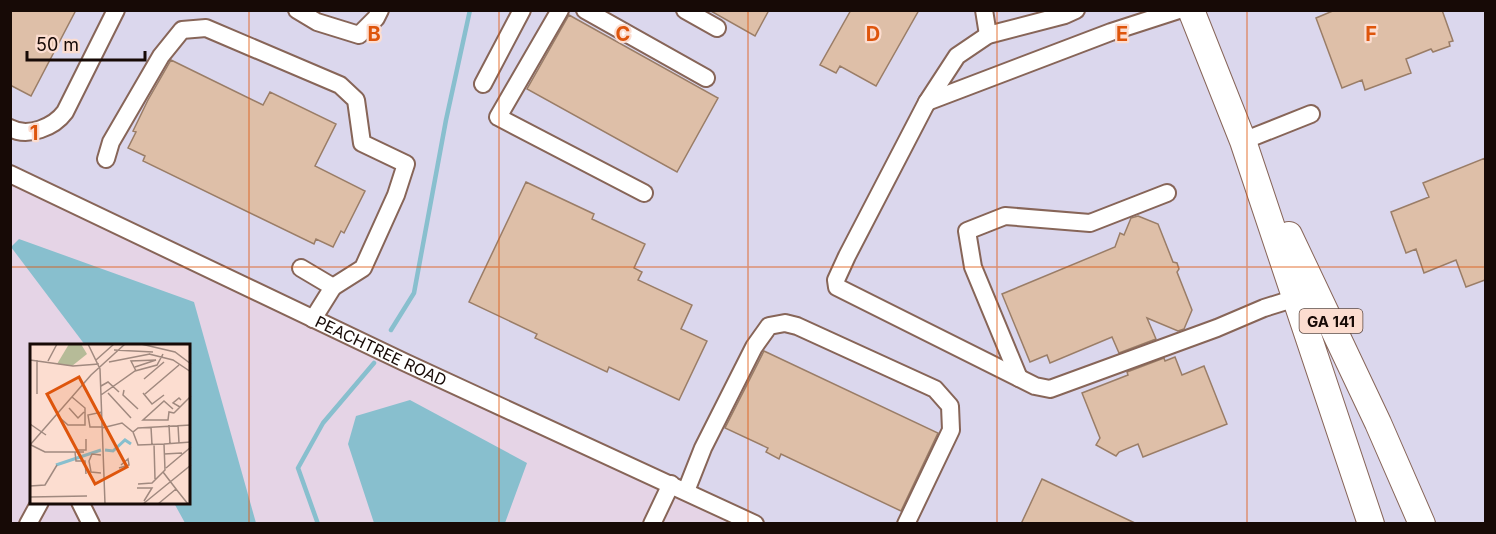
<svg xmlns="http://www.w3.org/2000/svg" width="1496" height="534" viewBox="0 0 1496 534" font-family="Inter,sans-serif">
<rect width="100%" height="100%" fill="#fcddd0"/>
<path fill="#dbd7ed" d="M10 11H1485V523H738L529 424 11 165Z"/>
<path fill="#e5d4e6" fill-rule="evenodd" d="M10 165 529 424 738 523H11ZM32 345H189V502H32Z"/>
<path fill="#88bfce" d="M19 239 194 302 256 523H185L174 503 189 502V345H85L11 247Z
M410 400 527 463 505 523H374L348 444 356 416Z"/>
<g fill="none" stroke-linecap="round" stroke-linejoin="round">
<path stroke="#88bfce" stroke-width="4.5" d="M391 330 414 293 446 120 470 10
M318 524 298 468 323 423 374 363"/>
</g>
<path fill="#debfa8" stroke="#9a7d67" stroke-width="1.5" d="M10 10H76L31 96 10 85Z
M709 10H769L755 36Z
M851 10H919L876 86 840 66 836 73 820 65Z
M1335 10H1442L1453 41 1449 42 1450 46 1433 52 1431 49 1406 59 1411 73 1365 90 1362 80 1342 88 1316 18Z
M569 15 718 98 677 172 527 89Z
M171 60 263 105 270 92 336 124 315 166 365 191 344 233 341 231 333 247 316 239 314 244 143 161 145 156 128 148 136 132 133 131 148 100Z
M1485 158V280L1466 287 1456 260 1424 273 1416 249 1406 253 1391 212 1429 197 1423 183Z
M526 182 594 214 592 219 645 244 634 268 642 272 638 280 692 305 681 329 707 341 679 400 609 367 607 372 535 338 537 334 469 302Z
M1138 216 1158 224 1173 262 1177 263 1179 269 1177 272 1192 310 1184 329 1178 331 1147 318 1156 339 1119 353 1112 337 1050 363 1047 355 1030 362 1002 294 1115 247 1120 233 1124 235 1131 218Z
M764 351 938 433 901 511 781 454 779 459 766 452 768 448 725 428Z
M1175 357 1182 375 1204 366 1227 424 1143 457 1138 444 1119 452 1116 456 1096 445 1100 438 1082 393 1128 375 1127 372 1164 358 1165 361Z
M1042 479 1137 524H1021Z"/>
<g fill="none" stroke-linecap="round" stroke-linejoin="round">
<defs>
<g id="minor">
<path d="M297 10 317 22 359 35 376 18 380 10"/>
<path d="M560 10 498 117 644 193"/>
<path d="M585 10 706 78"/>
<path d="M685 10 717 28"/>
<path d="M984 10 988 35"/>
<path d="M1076 10 1065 15 988 35 957 56 927 102 847 256 836 280 837 287 1035 386 1050 389 1217 328 1264 308 1296 298"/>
<path d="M483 84 522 10"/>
<path d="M927 102 1111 32 1179 10"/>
<path d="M10 128C28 138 54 127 65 112L116 10"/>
<path d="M1243 141 1311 114"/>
<path d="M106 159 111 142 161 56 182 30 206 28 340 85 356 100 362 143 406 164 396 195 363 268 333 287"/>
<path id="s1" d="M10 174 404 362 755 524"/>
<path d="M301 268 333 287 313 319"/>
<path d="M1019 378 973 267 967 231 1005 216 1090 223 1167 193"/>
<path d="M686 491 703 448 754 347 769 326 785 323 797 326 935 389 950 406 951 430 906 524"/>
<path d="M80 502 91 524"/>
<path d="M28 524 40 502"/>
<path d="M652 524 671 484"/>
</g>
<path id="highway" d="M1191 10 1243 141 1371 524
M1289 235 1378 423 1422 524"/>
</defs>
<use href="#minor" stroke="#876558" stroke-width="20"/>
<use href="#highway" stroke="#876558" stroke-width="28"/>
<use href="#minor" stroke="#fff" stroke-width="16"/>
<use href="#highway" stroke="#fff" stroke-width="26"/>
</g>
<path fill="none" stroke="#de550c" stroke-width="1.5" stroke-opacity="0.55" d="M249 10V524M499 10V524M748 10V524M997 10V524M1247 10V524M10 267H1486"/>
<g text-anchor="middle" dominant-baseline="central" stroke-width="4.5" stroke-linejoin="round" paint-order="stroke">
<rect fill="#fcddd0" stroke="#5c4943" stroke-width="1.5" x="1299.5" y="309" width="63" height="24" rx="4.5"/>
<g font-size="15" font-weight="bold" fill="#170a06">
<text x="1331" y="321">GA 141</text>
</g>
<g font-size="16" fill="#170a06" stroke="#fcddd0">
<text stroke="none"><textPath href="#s1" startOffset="411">PEACHTREE ROAD</textPath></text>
</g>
</g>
<g transform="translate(30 344)">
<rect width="160" height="160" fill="#fcddd0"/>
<path d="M39 0H51L57 10 42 22 27 20Z" fill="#b6bb98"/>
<path fill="none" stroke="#88bfce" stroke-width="3" d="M75 106 83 107 95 96 101 100M26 121 71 106"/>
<path fill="none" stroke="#a0897f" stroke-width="1.5" d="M58 0 70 25 75 160M111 0 145 8 161 20M84 6 123 8M119 10 143 16 161 28M0 16 43 22 69 20M66 16 84 0M18 17 27 0M79 18 120 10M105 23 126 16 101 17 106 27M114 35 134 18M71 42 78 38 89 48M94 46 93 51 108 65M78 49 101 74M113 49 122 60 134 51M7 50V16M115 50 149 21M71 51 105 27 127 21 133 10M150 63 143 59 149 54 151 56M39 64 48 74 54 68M143 65 134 57 113 76H138L139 68 144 69M72 68 58 71 60 83H72M144 69 161 52M30 74 38 81H55V64L42 53M0 80 16 91M139 81 140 100M148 81 149 99M121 83 122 101M72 84 92 79 103 88 108 84 161 81M103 88 108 101 134 100 135 126 122 139 108 140M124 100 125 135M134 100 161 98M0 101 61 31 95 0M1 101 15 108H54M47 106H56V95M45 108 46 117H55L56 130M134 110 152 109M89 124 99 121 98 115 91 121M136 124 161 103M71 129 61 128 59 117 62 110 71 111M0 142 15 141 27 121M107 144H122L114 157M146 145 158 160M0 153 57 152M113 160 161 121M128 160 146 145 133 128"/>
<path fill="#de550c" fill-opacity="0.15" stroke="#de550c" stroke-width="3" d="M49 33 97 123 65 140 17 50Z"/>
<rect width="160" height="160" fill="none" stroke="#170a06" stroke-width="3"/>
</g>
<g font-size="20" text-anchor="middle" font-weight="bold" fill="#de550c" stroke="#fcddd0" stroke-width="4.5" stroke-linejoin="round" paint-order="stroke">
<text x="374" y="41">B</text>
<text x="623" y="41">C</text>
<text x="873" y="41">D</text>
<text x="1122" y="41">E</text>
<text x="1371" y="41">F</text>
<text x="34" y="140">1</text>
</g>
<rect width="1496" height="534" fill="none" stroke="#170a06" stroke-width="24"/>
<path d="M27 51v9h118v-9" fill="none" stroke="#170a06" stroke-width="3"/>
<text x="36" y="51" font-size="18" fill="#170a06" stroke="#fcddd0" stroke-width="4.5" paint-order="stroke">50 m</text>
</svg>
